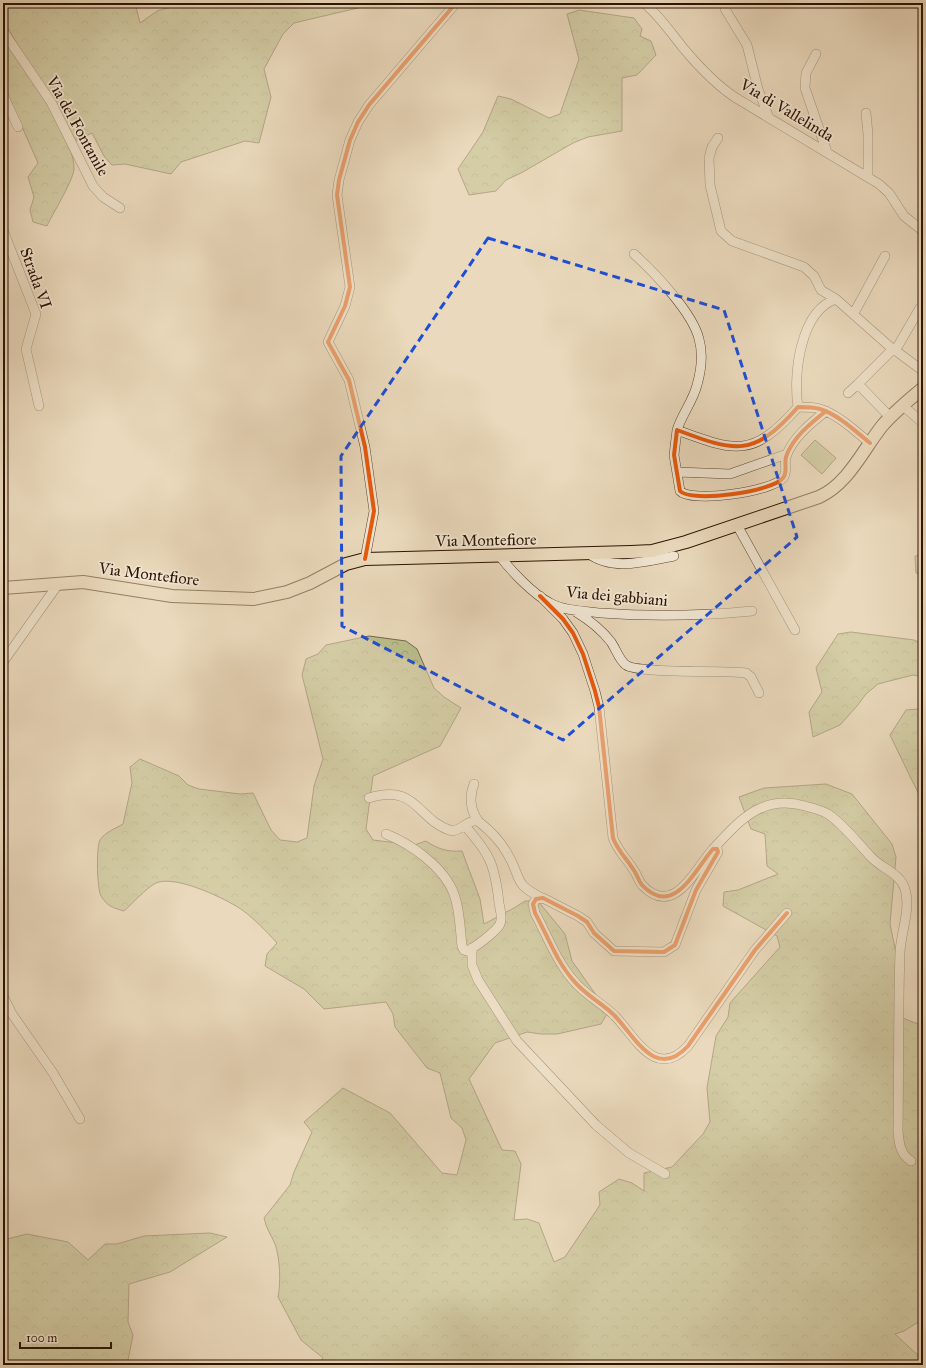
<svg xmlns="http://www.w3.org/2000/svg" width="926" height="1368" viewBox="0 0 926 1368" font-family="'IM FELL Great Primer',serif">
<defs>
<pattern id="forest-crowns" width="20" height="18" patternUnits="userSpaceOnUse"><rect width="20" height="18" fill="#bbbe8d"/><path d="M2 6a3 3 0 1 1 6 0M12 15a3 3 0 1 1 6 0" fill="none" stroke="#a1a278"/></pattern>
</defs>
<rect width="100%" height="100%" fill="#ead9bc"/>
<filter id="stains"><feTurbulence type="fractalNoise" baseFrequency=".005" numOctaves="4"/><feColorMatrix values="0 0 0 0 .2 0 0 0 0 .09 0 0 0 0 .02 0 0 0 .5 -.17"/></filter>
<radialGradient id="worn" r=".72"><stop offset=".6" stop-color="#630" stop-opacity="0"/><stop offset="1" stop-color="#630" stop-opacity=".3"/></radialGradient>
<path fill="url(#forest-crowns)" stroke="#746847" d="M3 3H135L140 23 157 11 171 7 173 3H379L294 23 283 34 264 69 271 97 259 143 245 141 181 162 171 174 125 164 112 165 104 156 92 133 75 141 3 20Z
M579 10 634 18 642 29 640 36 651 41 656 55 637 75 622 78V131L588 137 573 143 521 173 506 180 496 191 469 195 458 169 483 132 498 96 511 99 549 118 560 114 579 59 567 14Z
M9 42C25 67 76 142 74 169 73 181 53 213 47 226L33 222 30 210 34 197 28 177 38 163 3 84V43Z
M923 555V575L916 573 915 556Z
M851 632 914 640 923 644V677L913 675 878 684 866 694 857 706 840 725 813 737 809 712 822 692 816 668 838 634Z
M369 636 406 641 417 649 434 688 444 697 461 708 440 746 373 776 366 829 373 840 414 845 426 841C438 849 447 852 462 851L480 899 484 924 514 908 525 901H538L565 934 572 961 608 1012 601 1024 557 1034H541L527 1032 495 1043 469 1079 502 1150 515 1151 521 1164 514 1220 527 1219 539 1223 554 1262 565 1257 600 1205 599 1192 619 1179 632 1183 644 1191V1173L672 1167 703 1134 710 1122 707 1088 716 1036 728 1017 730 1003 780 947 777 936 723 906 724 892 738 890 778 874 767 866 765 834 751 829 739 797 764 788 826 784 852 794 892 844 896 857 890 924 896 953 900 1017 923 1026V1319L904 1331 895 1334 923 1360V1365H317L323 1358 301 1340 278 1297C281 1283 280 1258 275 1244 271 1235 266 1228 264 1218L290 1185 294 1172 312 1132 304 1122 343 1088 390 1113 442 1173 457 1175 466 1140 462 1128 451 1118 440 1073 427 1068 395 1027 393 1014 386 1002 324 1009 304 989 265 966 267 954 277 943C266 931 250 914 236 906 219 896 175 875 156 883 146 888 132 904 124 911 113 908 107 906 101 896 97 890 96 847 100 840 104 833 116 828 123 824L132 783 130 767 140 759 179 776 188 785 199 789 240 794 253 793 271 830 280 840 297 842 307 838 314 786 323 759 302 675 306 659 318 654 326 645Z
M923 704V803L890 735 906 710 919 709Z
M210 1233 227 1237 170 1272 129 1284 128 1322 133 1335 127 1365H3V1240L27 1234 68 1242 88 1260 105 1244H117L144 1236Z"/>
<path fill="#bbbe8d" stroke="#746847" d="M815 440 836 458 822 474 801 455Z"/>
<g fill="none" stroke-linecap="round" stroke-linejoin="round">
<defs>
<path id="minor" d="M644 3C660 16 671 33 684 49 700 68 716 85 736 98L879 184 889 193 904 216 923 231
M725 9 747 45 758 89 769 118
M3 31 51 102 93 186 103 197 120 208
M816 54 806 73 805 88 827 152
M3 95 18 127
M866 113 868 134V177
M718 138 712 147 709 158 710 185 721 231 732 241 804 267 814 276 821 290 836 299
M3 230 36 314 26 349 39 406
M634 254C654 272 693 313 699 339 703 353 701 371 697 385 693 401 682 414 677 430
M854 313 885 256
M895 351 920 308H923
M848 393 858 384
M902 405 923 423
M798 407C793 375 800 311 836 299L888 345 923 371
M826 411C811 423 792 438 786 457 784 464 788 472 783 478 772 492 691 503 680 491L674 455 677 430C736 452 753 458 798 407 805 407 814 407 820 409 839 415 855 431 870 443
M890 417 858 384 893 349
M677 472 730 474 787 454
M737 525 795 630
M588 553C612 572 647 561 674 556
M499 555C511 571 533 594 550 603 564 611 585 611 601 613 653 617 700 616 752 611
M365 559 374 511 365 447 349 380 328 342 345 306 350 287 337 195 339 180 350 140 358 122 369 105 456 3
M540 596 563 619 573 633 583 654 595 691 599 707 613 838C618 851 626 858 633 869 637 874 638 880 642 885 674 919 695 869 713 849H717L718 852 696 890 675 945 664 952 614 951 594 933 587 922 578 916 543 898 536 899 533 904 535 913C547 935 557 962 573 980 585 995 602 1003 615 1016 635 1037 656 1081 688 1046L755 950 787 913
M576 612C589 620 602 630 611 642 616 649 619 660 626 665 638 674 724 670 746 673L751 677 759 693
M3 662 59 583
M474 784C469 796 470 811 479 822
M369 798C418 783 416 820 452 831 462 830 469 819 478 821 488 829 501 842 507 853 523 879 511 883 544 899
M386 834C411 844 444 867 454 894 460 910 460 928 462 946L464 950 467 951C474 948 497 931 500 924 503 918 500 909 499 903 495 865 490 854 465 826
M713 849C740 820 762 794 805 806 813 808 821 810 828 814 844 825 857 842 871 857 881 868 900 873 905 889 911 909 901 932 900 952 898 1012 899 1072 898 1131 899 1143 900 1154 911 1161
M472 948V965L478 980 517 1041 596 1125 629 1153 665 1174
M3 996 12 1014 53 1073 80 1119"/>
<path id="major" d="M3 588 83 582 172 596 254 599 287 592 310 583 346 564 365 559 631 552 652 551 686 542 819 497C848 484 863 450 882 426 894 412 909 400 923 388"/>
</defs>
<use href="#minor" stroke="#5c4430" stroke-width="10"/>
<use href="#major" stroke="#2d1301" stroke-width="14"/>
<use href="#minor" stroke="#f1e6d3" stroke-width="9"/>
<use href="#major" stroke="#ead9bc" stroke-width="12"/>
<defs>
<path id="cycleway" d="M826 411C811 423 792 438 786 457 784 464 788 472 783 478 772 492 691 503 680 491L674 455 677 430C736 452 753 458 798 407 805 407 814 407 820 409 839 415 855 431 870 443
M365 559 374 511 365 447 349 380 328 342 345 306 350 287 337 195 339 180 350 140 358 122 369 105 456 3
M540 596 563 619 573 633 583 654 595 691 599 707 613 838C618 851 626 858 633 869 637 874 638 880 642 885 674 919 695 869 713 849H717L718 852 696 890 675 945 664 952 614 951 594 933 587 922 578 916 543 898 536 899 533 904 535 913C547 935 557 962 573 980 585 995 602 1003 615 1016 635 1037 656 1081 688 1046L755 950 787 913"/>
</defs>
<use href="#cycleway" stroke="#f1e6d3" stroke-width="6"/>
<use href="#cycleway" stroke="#e8590c" stroke-width="4"/>
</g>
<path d="M0 0H926V1368H0ZM488 238 724 310 797 537 563 740 342 626 341 456Z" fill="#ead9bc" fill-opacity=".55" fill-rule="evenodd"/>
<path fill="none" stroke="#1d4ed8" stroke-width="3" stroke-dasharray="8 5" stroke-linejoin="round" d="M488 238 724 310 797 537 563 740 342 626 341 456Z"/>
<g text-anchor="middle" dominant-baseline="central" stroke-width="3.5" stroke-linejoin="round" paint-order="stroke">
<g font-size="16" fill="#2d1301" stroke="#f1e6d3">
<text transform="translate(787 110) rotate(31)">Via di Vallelinda</text>
<text transform="translate(78 126) rotate(61)">Via del Fontanile</text>
<text transform="translate(36 278) rotate(70)">Strada VI</text>
<text transform="translate(486 540) rotate(-1)">Via Montefiore</text>
<text transform="translate(149 574) rotate(7)">Via Montefiore</text>
<text transform="translate(617 596) rotate(5)">Via dei gabbiani</text>
</g>
</g>
<rect width="926" height="1368" fill="none" stroke="#ead9bc" stroke-width="16"/>
<rect x="4" y="4" width="918" height="1360" fill="none" stroke="#2d1301" stroke-width="2"/>
<rect x="8" y="8" width="910" height="1352" fill="none" stroke="#2d1301"/>
<path d="M20 1342v6h91v-6" fill="none" stroke="#2d1301" stroke-width="2"/>
<text x="26" y="1342" font-size="12" fill="#2d1301" stroke="#f1e6d3" stroke-width="3" paint-order="stroke">100 m</text>
<rect width="100%" height="100%" filter="url(#stains)"/>
<rect width="100%" height="100%" fill="url(#worn)"/>
</svg>
